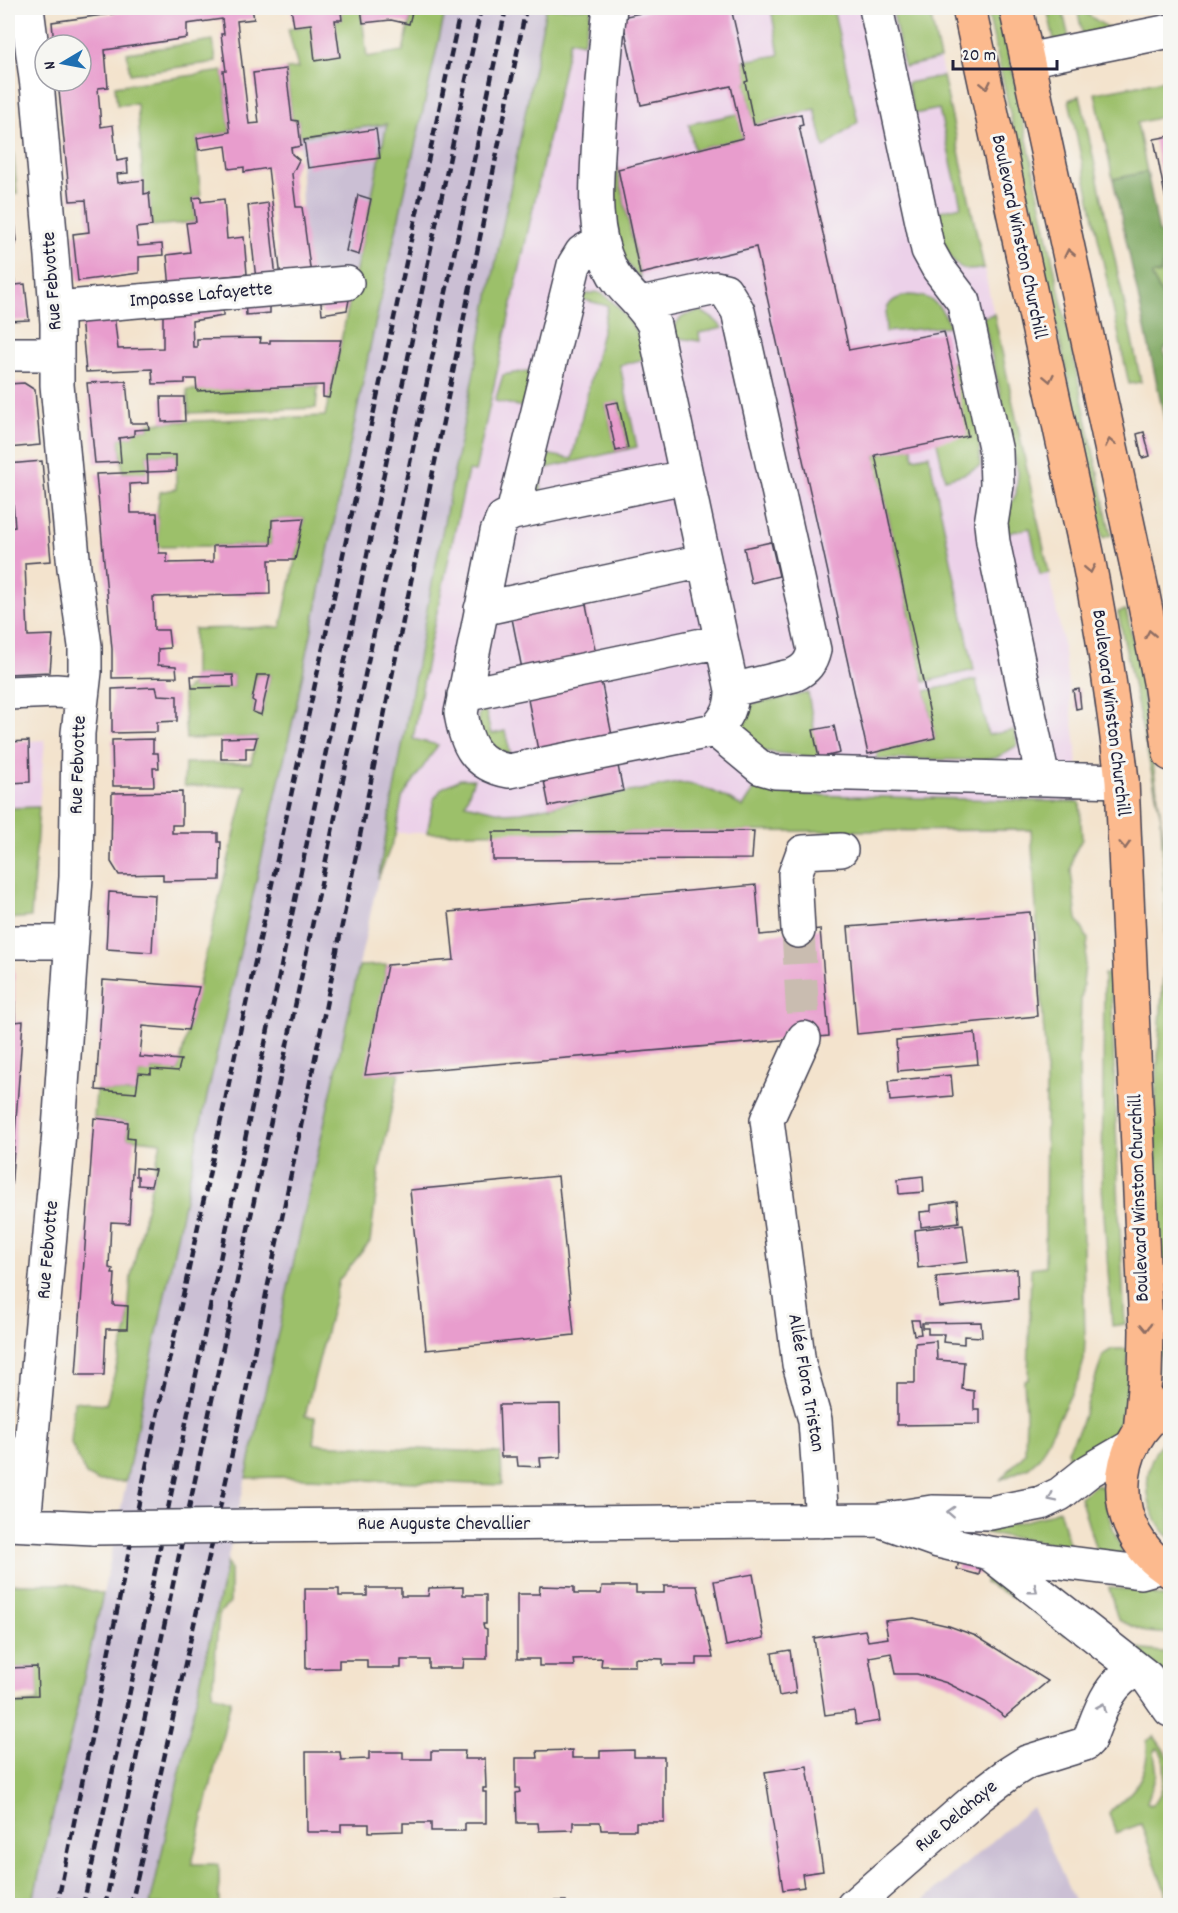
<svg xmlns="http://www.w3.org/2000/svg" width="1178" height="1913" viewBox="0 0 1178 1913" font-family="Dekko,sans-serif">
<rect width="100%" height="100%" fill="#f6f6f2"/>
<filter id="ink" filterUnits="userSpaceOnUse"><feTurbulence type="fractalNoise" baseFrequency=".0167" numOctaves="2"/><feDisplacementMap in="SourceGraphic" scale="12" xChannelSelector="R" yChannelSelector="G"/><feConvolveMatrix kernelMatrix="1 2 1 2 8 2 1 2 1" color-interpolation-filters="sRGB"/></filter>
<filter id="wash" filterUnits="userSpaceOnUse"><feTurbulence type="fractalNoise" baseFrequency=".008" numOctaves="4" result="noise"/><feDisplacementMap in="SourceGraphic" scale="24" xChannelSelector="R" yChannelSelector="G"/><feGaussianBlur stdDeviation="1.35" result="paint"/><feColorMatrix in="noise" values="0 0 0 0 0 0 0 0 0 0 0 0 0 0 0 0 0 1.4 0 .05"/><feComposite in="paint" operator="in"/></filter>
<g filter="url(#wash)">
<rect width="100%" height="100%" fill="#f3e3cd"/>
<path fill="#ecd1e9" d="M577 8H929L1062 637 1076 747 1081 831 396 833 430 644 468 471H475Z
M45 740 39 807 8 808V742Z"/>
<path fill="#cbbfd4" d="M446 8H546L427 609 378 879 266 1388 150 1905 32 1906 103 1594 200 1127 296 707 372 338Z
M387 123 356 270 311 275 302 207 300 136Z
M1032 1807 1076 1905H918Z"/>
<path fill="#9cc06a" stroke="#5f7152" stroke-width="1.5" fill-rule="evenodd" d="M334 8H361L367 57 403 51 413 8H446L372 338 296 707 200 1127 126 1481H97L86 1475 71 1443 74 1401 106 1404 127 1329 131 1276 161 1142 127 1138 128 1122 94 1118 96 1090 136 1093 139 1073H151V1069L178 1071 246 786H184L185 763H251L257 737 186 739 183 692 192 684 193 688 234 687 233 675 194 676V629L281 627 304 518 272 520 271 545 158 547 157 513 160 492 176 489V455H147L148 472 123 473 119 438 133 436 134 430 149 429 148 423 325 416 387 124 300 136 298 121 292 120 286 69 298 68 288 29 342 20 341 11 334 12ZM257 675H270L261 715 253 712 255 702 252 700Z
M546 8H592L583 43 570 40 475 472 468 471 430 644 413 739 438 745 402 798 396 833 378 879 427 609Z
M771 8H833L858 122 824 148 815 109 754 125 745 82 748 81 743 61 779 55Z
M892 8H929L940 59 904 67Z
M987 8H999L1000 12 1111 535 1103 538Z
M1047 8H1062L1070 42 1055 44Z
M1077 8H1083L1084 12 1114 32 1084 41Z
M213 40 216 62 130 74 127 53Z
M223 71 230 132 197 138 199 150 196 151 201 197 193 198 196 222 152 226 149 194H144L137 104 117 105 115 86Z
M943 76 984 268C980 269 975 270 970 270 946 269 940 230 936 212L961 206 939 109 914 114 907 83Z
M1170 79V115L1137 123 1147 172 1113 179 1095 93Z
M1080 95 1141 382 1129 384 1069 100Z
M738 114 743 138 694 150 689 124Z
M13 150 17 194H8V151Z
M615 159 641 280C633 271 624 261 621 249 612 221 616 188 615 159Z
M1170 248V316L1165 301 1152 277V274L1158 275C1165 267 1162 256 1170 248Z
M595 292C611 293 638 330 643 345 645 349 645 354 645 359L620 365 637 447 538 470 543 496 534 488 536 467 546 454 572 459 608 306 581 299 584 295ZM618 402 628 448 616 450 606 405Z
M909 295C929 295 940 303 948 322L959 323 979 419 980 466 964 474 945 479 937 442 951 363 957 361 950 326 886 332C884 310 885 299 909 295Z
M701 311 715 320 723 328 699 333 700 341 673 337C674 318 684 314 701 311Z
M994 314 1049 573 1040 575 1030 528 1004 534 1007 511 1016 494 1018 473 983 317Z
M539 369 522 407 495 401 503 375Z
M318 386 316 408 189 413 187 390Z
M912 447 914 458 929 455 974 670 924 682 875 455Z
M1126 610 1138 662 1170 880V1320L1159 1321 1156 1215 1157 1182 1154 1122 1166 928 1161 818 1118 612Z
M976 680 988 735 1014 730 1018 745 996 758 978 760 877 759V752L935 738 925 691Z
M808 693 819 758 759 751 735 730 746 705Z
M485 708 491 734 505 731 511 756 488 744 478 731V715Z
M460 779H474L465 804 505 813 521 812 678 783C703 784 722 795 743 807L756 786 780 792 808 795 1080 802 1082 839 1073 856 1071 871 1077 919 1088 939 1081 1001 1079 1064 1085 1340 1084 1360 1079 1378 1039 1458 1029 1467 1000 1480 1025 1453 1026 1412 1024 1380 1028 1379 1031 1268 1045 1266 1046 1065 1031 830 427 833 434 799 442 788Z
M39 807 31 917 8 919V808Z
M387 965 366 1074 399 1072 380 1165 370 1242 339 1280 305 1416 315 1417 314 1444 501 1453 502 1485 277 1477 246 1478 359 966Z
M1104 974H1111L1119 1212 1125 1324 1112 1326 1102 1186Z
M1170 1344V1383L1165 1384 1161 1379 1159 1346Z
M1112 1349H1128C1128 1385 1129 1423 1101 1450 1092 1459 1081 1466 1071 1474L1068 1464V1450L1080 1427 1102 1358 1104 1354Z
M1170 1433V1538C1141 1510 1139 1461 1170 1433Z
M1096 1485 1103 1487C1106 1512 1112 1527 1122 1550L1121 1554 1097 1553 1080 1497Z
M1059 1509 1070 1547 980 1532 1045 1516Z
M989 1561 1070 1629 1065 1635 1018 1600 985 1583Z
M227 1562 230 1568V1603L219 1613 212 1694 231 1700 192 1864H219V1905H150Z
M8 1584H67L103 1594 32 1905H8V1706L38 1701 37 1667 8 1668Z
M1109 1588 1140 1590 1170 1599V1634L1146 1632 1118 1620Z
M1136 1649 1170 1653V1673L1162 1683Z
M1154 1736 1170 1759V1905L1141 1824 1116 1833 1109 1813C1113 1806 1121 1802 1126 1797 1142 1783 1149 1762 1147 1741ZM1157 1748C1170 1758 1165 1799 1150 1805L1147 1802 1157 1773 1154 1753Z"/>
<path fill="#7da65e" stroke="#50644c" stroke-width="1.5" d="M1147 172 1159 233 1170 231V248L1165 254 1160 274H1152V277L1165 301 1170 316V346L1166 347 1164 351 1170 364V445L1113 179Z"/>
<g id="blocks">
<path fill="#e89dcd" d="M154 8H252L254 19 237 21 249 124 259 123 253 73 286 69 292 120 298 121 301 146 291 148 292 154 299 160 292 174 296 207H302L311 275 281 278 268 168 244 172V167L229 169 226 146 199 150 197 138 230 132 223 71H226L221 34H224L222 19 187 24V38L105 50 108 87 98 88 101 127 113 125 117 161 127 159 128 173 117 174 118 183 144 180V194L149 193 152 226 136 228 138 246 162 244 163 255 139 257V273L78 281 73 234 89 232 86 200 70 201 58 81H81V45H54L52 22Z
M291 8H334V12L341 11 342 20H335L340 57 315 61 311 24 294 26Z
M361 8H413L409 24 391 20 363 23Z
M663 8H731L748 81 745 82 754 125 801 114 803 125 799 126 849 350 944 332 968 436 875 455 935 738 868 754 756 247 640 274 618 169 743 138 731 86 641 105 622 17Z
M376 129 380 158 308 168 304 140Z
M1170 136V216H1169L1154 139Z
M8 194H12L17 241 15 247 11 249 15 285 25 284 29 320 8 321Z
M358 195 371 199 359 255 346 251Z
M201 197V202L224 199 227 239 244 237 247 274 209 278 210 285 170 289 167 255 190 252 186 223 196 222 193 198Z
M268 203 276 278 256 280 248 206Z
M351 290 347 310 322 314 320 293Z
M270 298V313L246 315 245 301Z
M223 303V316L192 321 193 347H197V339L261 338 260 343H270V340H341L329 398 323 397V385L197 391 196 379H185V383L153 384 152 369 86 372 81 317 114 314 118 349 163 348V309Z
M126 381 130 423H148L149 429 134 430V436L119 438 121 462 95 463 87 383Z
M24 383 35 390 40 445 8 448V384Z
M161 397H184L185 421 162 422Z
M618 402 628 448 616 451 606 404Z
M1144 432 1150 456 1142 458 1137 434Z
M147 455H176V471L148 472Z
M42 461 51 561 25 563 28 636 53 635 50 672 8 674V528L15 527 12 491H8V464Z
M148 472V483L130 484 131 513H157L159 553H167V563L213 562V546L271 545 272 520 304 518 295 560H269L270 594 153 597 154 630H168L170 648 158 649V665L176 666 177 677 112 678V649L96 474Z
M771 542 779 576 751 583 744 548Z
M580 574 623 791 549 806 506 588Z
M233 675 234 687 192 688 191 676Z
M257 675H270L261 715 253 712 255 702 252 700Z
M156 687 158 695 177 696V721L157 722V732L112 733V689Z
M1079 689 1081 708 1076 709 1073 690Z
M834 726 840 753 819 758 813 730Z
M257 737 254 748H246V759H221V738Z
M153 739V753H158L159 768H153L154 786H113L112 740Z
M29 741 30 782 8 783V742Z
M182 792V825H172V833H218V842H221L220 880 163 881V874L119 875 111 862 112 793Z
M754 831 752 859 493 860V832Z
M756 885 760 935 820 929 829 1036 365 1075 387 965 454 960 449 912Z
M109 892 155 895 152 952 106 949Z
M1030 912 1037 1016 857 1034 848 927Z
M14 967 15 1022 23 1021 9 1219H8V968Z
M103 980 199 987 188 1030 143 1026 140 1057 181 1060 178 1071 151 1069V1074L139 1073 136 1093 96 1090Z
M975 1033 978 1064 898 1071 896 1040Z
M951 1075 953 1096 890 1101 888 1081Z
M94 1118 128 1122 127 1138 134 1139 129 1223 111 1222 109 1268 113 1269 112 1274H115L113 1305 128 1306 127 1329H106L104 1375H76Z
M136 1168 155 1170 151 1186 138 1185V1176H136Z
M558 1176 574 1335 426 1350 410 1190Z
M923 1176 924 1192 899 1194 898 1179Z
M957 1201 959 1222 921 1227 920 1212 931 1211V1205Z
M963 1224 968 1262 918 1268 915 1230Z
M1017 1269 1018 1299 939 1307 936 1277Z
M911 1320H919L921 1334 914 1335Z
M981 1322 982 1337 964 1336V1344L943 1342 944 1334H928V1328H922V1323Z
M936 1341 937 1360 964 1362 962 1389 974 1391V1410H980V1424L897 1425V1383H915V1343Z
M560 1404 561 1457 540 1458 541 1467 518 1466 517 1457H501L499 1405Z
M959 1561 981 1566 979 1575 957 1569Z
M753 1574 764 1638 726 1646 714 1581Z
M540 1586 574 1587V1594H601L602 1586H636V1593H664V1586H697L713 1658H697V1665H663V1659L635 1658V1666H601L602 1658 573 1659 574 1666H539V1659H517V1594H539Z
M463 1587V1595H486V1624H483L484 1628 487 1629V1659H464L463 1668H429V1660H401V1668H367V1660H339V1668L306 1669 305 1589H339V1596H367V1588H401V1596H428L429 1588Z
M914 1618 949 1626 976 1636 1048 1681 1005 1717 985 1702 947 1683 917 1674H895L891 1653 869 1657 880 1721 856 1725 854 1711 825 1715 814 1638 865 1630 868 1641 888 1638 885 1621Z
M790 1650 796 1693 779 1696 772 1653Z
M37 1667 38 1695 8 1696V1668Z
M572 1750V1758H600V1751L634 1750V1757H664V1822H636V1830H601L600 1822H573V1830L539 1831 538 1823H517L516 1793 520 1792 519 1788H516V1758H538L537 1751Z
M431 1751H465L464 1759H485L486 1788H483V1792H486V1823H465V1831H431V1823H403V1831L369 1832V1824H341V1832H307L306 1752H340L341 1760 369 1759V1752H403V1759H431Z
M807 1766 823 1871 802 1874 804 1887 783 1890 765 1772Z
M518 1901H566V1905H518Z"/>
</g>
</g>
<g filter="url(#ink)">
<use href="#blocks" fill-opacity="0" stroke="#413f51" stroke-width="1.5"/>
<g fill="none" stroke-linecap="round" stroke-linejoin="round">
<path stroke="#c9bcb0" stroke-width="33" stroke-dasharray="33 16" stroke-linecap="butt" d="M798 931 804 1038"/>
<defs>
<path id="minor" d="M610 8C605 50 602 93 599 136 597 179 591 227 610 267 620 290 643 302 654 325L732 690C732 708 727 717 715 730L509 771C475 765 466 744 461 713L497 532 503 518 513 513 685 477
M876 8 928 250 938 268 964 302 966 313 996 452 997 485 991 524 993 542 1043 779
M1027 60 1170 31
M641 304 716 288 725 290 738 311 814 650C811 663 806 669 794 675L732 690
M56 308 347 283
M8 354H55
M513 513 574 265 582 252 601 241
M481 609 703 561
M8 693 56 691 82 693
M464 695 721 641
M715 730 761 768 775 772 1122 781
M798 931 795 874 803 852 841 850
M8 942H71
M804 1038 767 1120 799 1364 815 1420 822 1521
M882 1521 938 1541 989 1553 1141 1572 1162 1566
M8 1524 94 1528
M24 1524 58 1145 76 877 78 733 85 672V646L74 568 57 385V323L52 256 38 94 27 8
M253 1526 880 1520 932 1512 990 1513 1041 1503 1060 1494 1089 1471 1132 1446
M989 1553 1147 1677 1170 1710
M853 1906 980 1795 1008 1774 1027 1762 1085 1744 1089 1740C1099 1715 1109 1678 1138 1671"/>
<path id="major" d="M969 8 1087 553C1102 629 1114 704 1122 781L1146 1330 1145 1378 1140 1432
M1016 8 1142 590 1160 682 1170 754
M1170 1404C1107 1442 1107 1533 1170 1571"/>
</defs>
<use href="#minor" stroke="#413f51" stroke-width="36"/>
<use href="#major" stroke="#413f51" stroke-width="36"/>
<use href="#minor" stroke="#fff" stroke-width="33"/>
<use href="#major" stroke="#fcba8e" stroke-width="33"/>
<path stroke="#22223b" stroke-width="4.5" stroke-dasharray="9 4.5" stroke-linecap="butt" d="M57 1906 149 1453 461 8
M83 1906 125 1715 481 8
M105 1906 506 8
M131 1906 246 1391 325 1010 526 8"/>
<defs>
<path id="minor-bridge" d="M94 1528 253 1526"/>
</defs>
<use href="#minor-bridge" stroke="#413f51" stroke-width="36" stroke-linecap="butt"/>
<use href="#minor-bridge" stroke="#fff" stroke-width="33"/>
</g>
<defs><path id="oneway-chevron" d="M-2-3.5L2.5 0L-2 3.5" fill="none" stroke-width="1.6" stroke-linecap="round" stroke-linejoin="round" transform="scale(1.5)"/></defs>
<g stroke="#8f6e64">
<use href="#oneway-chevron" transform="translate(986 85) rotate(78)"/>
<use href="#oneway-chevron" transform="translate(1069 253) rotate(-102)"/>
<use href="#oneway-chevron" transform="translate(1049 378) rotate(78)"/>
<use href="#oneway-chevron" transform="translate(1110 443) rotate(-102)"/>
<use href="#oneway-chevron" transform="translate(1090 569) rotate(79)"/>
<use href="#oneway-chevron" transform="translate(1150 634) rotate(-101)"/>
<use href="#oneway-chevron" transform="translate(1125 845) rotate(87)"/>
<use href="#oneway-chevron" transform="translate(1146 1327) rotate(88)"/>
</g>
<g stroke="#9c9ca7">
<use href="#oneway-chevron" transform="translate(1052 1498) rotate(154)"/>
<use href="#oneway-chevron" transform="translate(951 1512) rotate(-177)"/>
<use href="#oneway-chevron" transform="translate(1034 1590) rotate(38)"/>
<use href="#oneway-chevron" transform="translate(1102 1707) rotate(-66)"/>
</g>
</g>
<g text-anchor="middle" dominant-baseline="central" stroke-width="6" stroke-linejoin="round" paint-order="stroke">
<g font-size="20" fill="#22223b" stroke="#f6f6f2">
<text transform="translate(1018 237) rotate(78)">Boulevard Winston Churchill</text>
<text transform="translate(53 281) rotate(-94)">Rue Febvotte</text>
<text transform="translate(201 296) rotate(-5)">Impasse Lafayette</text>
<text transform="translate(1110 713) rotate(83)">Boulevard Winston Churchill</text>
<text transform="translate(79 765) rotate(-88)">Rue Febvotte</text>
<text transform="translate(1140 1198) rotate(-92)">Boulevard Winston Churchill</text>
<text transform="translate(49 1250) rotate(-85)">Rue Febvotte</text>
<text transform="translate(805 1383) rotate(80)">Allée Flora Tristan</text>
<text x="444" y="1525">Rue Auguste Chevallier</text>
<text transform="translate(957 1817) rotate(-40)">Rue Delahaye</text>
</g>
</g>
<rect width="1178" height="1913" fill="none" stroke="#f6f6f2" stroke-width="30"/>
<g transform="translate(63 63) rotate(260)"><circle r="28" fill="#f6f6f2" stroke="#a1a1a9" stroke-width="1.5"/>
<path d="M0-4.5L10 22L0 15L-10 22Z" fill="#1f6fb2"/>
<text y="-9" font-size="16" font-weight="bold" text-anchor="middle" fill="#22223b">N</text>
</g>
<path d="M953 60v9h104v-9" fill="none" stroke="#22223b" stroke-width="3"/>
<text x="962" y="60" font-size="18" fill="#22223b" stroke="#f6f6f2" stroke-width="4.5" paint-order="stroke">20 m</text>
</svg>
